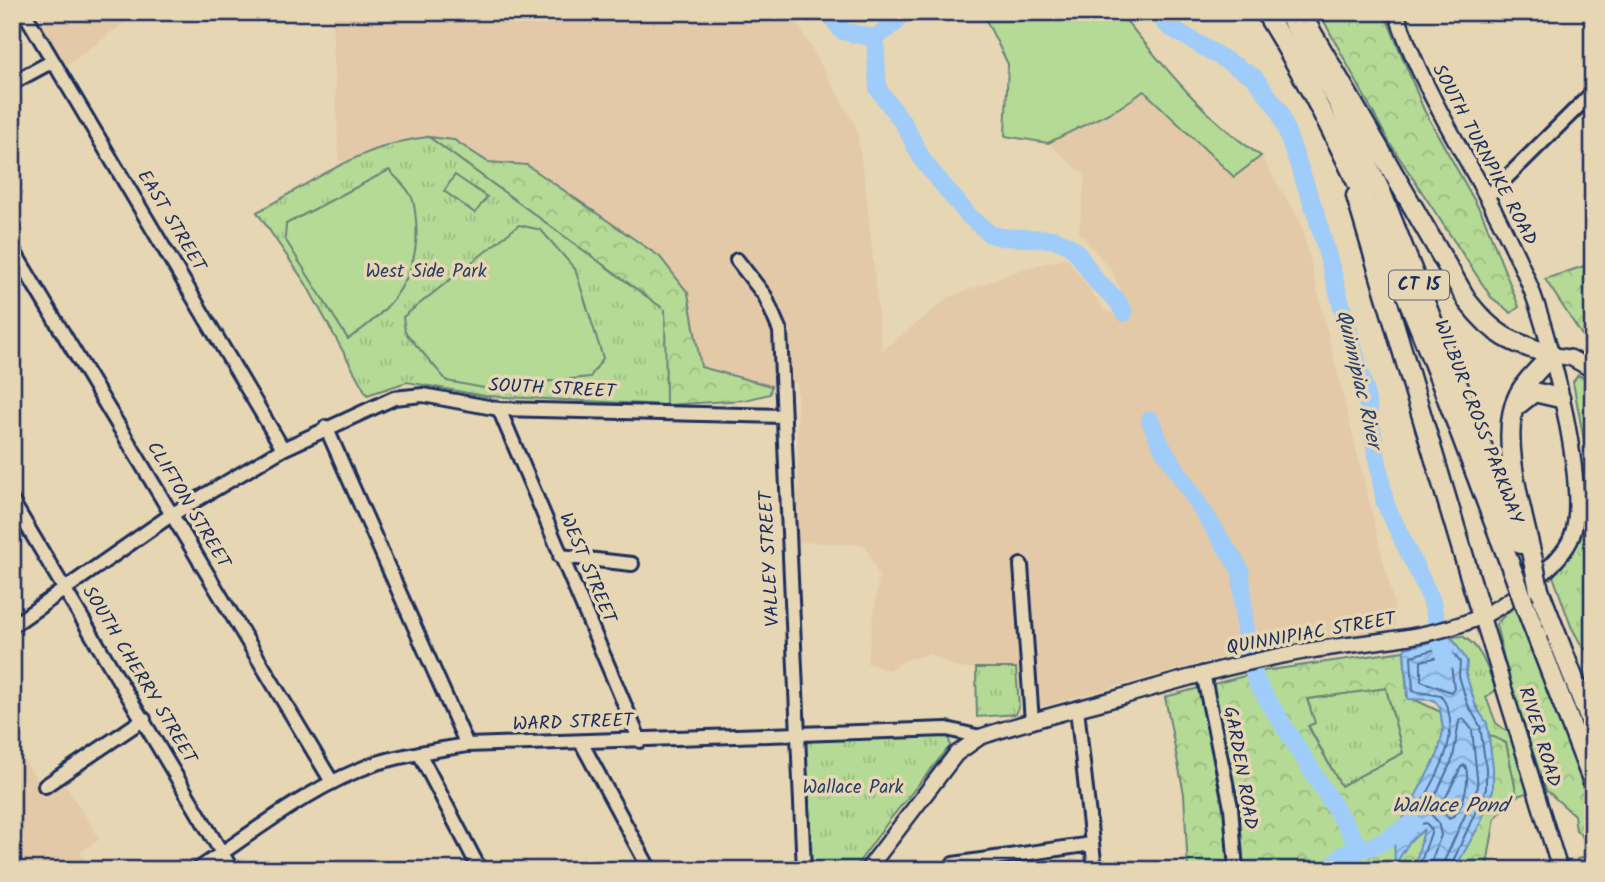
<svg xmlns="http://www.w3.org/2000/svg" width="1605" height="882" viewBox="0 0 1605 882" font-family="Kalam,sans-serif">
<defs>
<pattern id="grass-tufts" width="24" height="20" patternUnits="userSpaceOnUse" patternTransform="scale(1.75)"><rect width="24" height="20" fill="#b5da95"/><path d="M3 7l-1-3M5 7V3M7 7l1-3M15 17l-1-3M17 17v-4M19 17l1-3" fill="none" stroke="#9bbb83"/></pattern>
<pattern id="forest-crowns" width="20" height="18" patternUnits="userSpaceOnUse" patternTransform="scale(1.75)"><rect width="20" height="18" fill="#b5da95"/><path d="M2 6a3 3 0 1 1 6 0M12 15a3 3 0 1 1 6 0" fill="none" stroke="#9bbb83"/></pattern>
<pattern id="water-waves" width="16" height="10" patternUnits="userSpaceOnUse" patternTransform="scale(1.75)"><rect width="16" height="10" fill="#9fccf9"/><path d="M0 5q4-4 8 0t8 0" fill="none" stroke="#81a6cd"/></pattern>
</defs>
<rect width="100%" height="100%" fill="#e7d6b3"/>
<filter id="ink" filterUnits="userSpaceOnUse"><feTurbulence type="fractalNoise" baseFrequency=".0143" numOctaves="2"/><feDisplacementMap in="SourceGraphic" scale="14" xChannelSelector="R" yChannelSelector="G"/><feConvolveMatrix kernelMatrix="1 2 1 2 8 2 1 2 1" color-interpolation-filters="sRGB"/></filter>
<g filter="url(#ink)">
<path fill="#e3c9a7" d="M33 12H138L64 68Z
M340 12H791L856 127 866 188 882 351 948 298 1022 269 1067 258 1105 311 1119 315 1130 311 1112 271 1079 232 1085 176 1048 143 1119 108 1144 91 1234 176 1261 156 1301 223 1394 604 1395 628 1231 655 1022 712 1018 668H958L930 654 906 660 888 670 867 663 879 576 865 545 798 542 797 383 771 386 701 367 688 293 527 165 488 162 454 140 429 137 339 162 332 20Z
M12 739 46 794 64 783 100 839 80 852 91 870H12Z"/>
<path fill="url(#grass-tufts)" stroke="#68847a" stroke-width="2" d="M429 137 666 310V405L485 396 407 382 367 395 306 284 257 212C312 182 365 143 429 137Z
M1578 375 1593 382V489L1573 382Z
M1593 494V642L1584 650 1571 626 1553 576C1576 553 1587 525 1593 494Z
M1462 636C1482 646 1488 671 1496 690L1486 697 1496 723 1505 730 1509 729 1530 792 1517 796 1506 743 1489 735C1487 721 1478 712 1473 700 1465 678 1466 658 1452 637Z
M976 668H1016L1019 707 1016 714 977 717Z
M1386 688 1403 753 1341 786 1308 725 1314 723 1307 699Z
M949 736 950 746 891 818 853 870H809L805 744 813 740Z"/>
<path fill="url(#forest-crowns)" stroke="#68847a" stroke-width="2" fill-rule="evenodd" d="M1319 12H1384L1424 110 1483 216 1519 307 1511 313 1491 297 1389 142Z
M429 137 454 140 488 162 527 165 660 257 688 293 701 367 771 386 770 394 745 400 666 405 665 310Z
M1593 263V352L1545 279Z
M1515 605 1593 807V870H1581L1577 859 1586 856 1583 837 1576 830 1574 815 1546 790 1513 697 1496 624Z
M1404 651 1407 696 1506 743 1517 796 1495 818 1487 865 1489 870H1188L1184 794 1165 697 1263 671ZM1386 688 1403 753 1341 786 1308 726 1315 723 1307 699Z"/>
<path fill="#b5da95" stroke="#68847a" stroke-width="2" d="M1119 12C1161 63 1205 119 1261 156L1234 177 1144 91 1119 108 1048 143 1005 136 1008 64 982 12Z
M389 170C396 178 405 185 410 194 415 201 415 212 416 220 421 275 391 311 348 339L285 239 286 224Z
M455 175 487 197 475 213 444 191Z
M519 225 541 230 575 269 603 358 590 377 484 388 447 381 405 332 403 317Z"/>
<path fill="url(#water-waves)" stroke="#6a8dbb" stroke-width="2" d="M1452 638 1467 661 1466 674 1476 707 1487 723 1493 767V790L1480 824 1454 870H1410L1417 858 1424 830 1410 841 1395 865 1394 836 1438 754 1443 731 1440 708 1434 700 1408 699 1404 651 1405 648Z"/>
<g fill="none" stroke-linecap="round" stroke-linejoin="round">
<path stroke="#506e9c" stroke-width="2" d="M1443 656 1451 665 1454 688 1451 692 1421 681V661Z
M1465 765C1471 779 1463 812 1449 819L1441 807 1461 767Z
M1418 870 1432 830 1426 823 1413 826 1410 822C1430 790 1468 732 1441 696L1413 691 1411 656 1448 646 1460 662 1459 676 1467 703 1480 726 1486 768V789L1449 870
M1428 870 1441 835 1438 822 1428 811 1453 758 1459 721 1463 718 1472 730 1478 787 1440 870"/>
<path stroke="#9fccf9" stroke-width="18" d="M828 12 842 31 875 38 896 22 902 12
M1155 12 1168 26 1254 77 1279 110 1317 217 1365 390 1385 503 1431 599 1446 661
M875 38 878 89 904 124 923 161 968 215 990 234 1001 237 1054 239 1066 244 1076 251 1096 281 1117 300 1124 313
M1150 420 1162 447 1241 571 1246 646 1257 683 1360 848
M1329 870 1344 854 1376 845 1413 823"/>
<defs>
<path id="minor" d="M24 12 283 449
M12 83 53 61
M1488 196 1593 92
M12 248 332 782
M737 260 765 296 780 331 804 870
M499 409 640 741
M326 427 467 745
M12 501 232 870
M560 556 632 564
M1021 565 1032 722
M12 626 171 515 283 449 394 398 423 395 499 409 782 416
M1203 673 1231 807 1236 870
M1077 709 1095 870
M581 742 650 870
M419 753 480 870
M45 786 144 719
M953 864 1092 844
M197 870C254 832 312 785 377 763 406 754 437 750 467 745L947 729 980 737"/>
<path id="major" d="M1552 355 1571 358 1593 370
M1482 617 1560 870
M867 870 956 754 980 737C1024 722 1069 711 1114 699 1176 681 1238 663 1301 652 1361 641 1422 641 1478 618 1506 606 1562 564 1572 536 1589 490 1551 343 1533 294 1496 196 1429 112 1396 12"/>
<path id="highway" d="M1265 12C1376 190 1441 386 1516 580
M1287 12 1337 101 1382 194 1521 544
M1300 12 1468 302C1495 337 1511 342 1552 355 1541 367 1525 381 1518 396 1497 437 1525 521 1534 565
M1356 196 1482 617
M1519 404 1534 392 1560 398
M1539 590 1593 728
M1524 603 1593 782"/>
</defs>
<use href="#minor" stroke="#1b2f5e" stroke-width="18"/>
<use href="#major" stroke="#1b2f5e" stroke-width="19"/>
<use href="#highway" stroke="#1b2f5e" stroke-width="23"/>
<use href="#minor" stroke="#e7d6b3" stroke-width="12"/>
<use href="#major" stroke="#e7d6b3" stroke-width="14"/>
<use href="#highway" stroke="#e7d6b3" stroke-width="18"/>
<defs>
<path id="highway-bridge" d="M1534 565 1539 590
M1516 580 1524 603"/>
</defs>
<use href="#highway-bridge" stroke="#1b2f5e" stroke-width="23" stroke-linecap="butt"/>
<use href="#highway-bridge" stroke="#e7d6b3" stroke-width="18"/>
</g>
</g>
<g text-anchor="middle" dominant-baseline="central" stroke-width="7" stroke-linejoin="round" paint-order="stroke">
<rect fill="#e7d6b3" stroke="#586178" stroke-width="2" x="1389" y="270.5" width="60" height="29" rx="5"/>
<g font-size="18" font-weight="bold" fill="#1b2f5e">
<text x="1419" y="285">CT 15</text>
</g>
<g font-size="19" fill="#1b2f5e" stroke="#e7d6b3">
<text transform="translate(1484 155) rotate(62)">SOUTH TURNPIKE ROAD</text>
<text transform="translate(171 221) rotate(59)">EAST STREET</text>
<text transform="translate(552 389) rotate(3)">SOUTH STREET</text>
<text transform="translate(1478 422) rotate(69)">WILBUR CROSS PARKWAY</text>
<text transform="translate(188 505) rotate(59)">CLIFTON STREET</text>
<text transform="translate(770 559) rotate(-93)">VALLEY STREET</text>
<text transform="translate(587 568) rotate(67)">WEST STREET</text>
<text transform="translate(1311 634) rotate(-10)">QUINNIPIAC STREET</text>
<text transform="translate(139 675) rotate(59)">SOUTH CHERRY STREET</text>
<text transform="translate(573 723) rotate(-2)">WARD STREET</text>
<text transform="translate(1539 737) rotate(73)">RIVER ROAD</text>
<text transform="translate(1240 768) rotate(80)">GARDEN ROAD</text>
</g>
<g font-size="19" fill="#2a4064" stroke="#e7d6b3">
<text x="426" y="272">West Side Park</text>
<text x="853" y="788">Wallace Park</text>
</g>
<g font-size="21" font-style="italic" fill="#283f6e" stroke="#e7d6b3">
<text transform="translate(1358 379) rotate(77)">Quinnipiac River</text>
<text x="1450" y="806">Wallace Pond</text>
</g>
</g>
<rect width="1605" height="882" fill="none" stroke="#e7d6b3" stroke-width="42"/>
<rect x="21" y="21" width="1563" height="840" fill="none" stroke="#1b2f5e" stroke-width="2.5" filter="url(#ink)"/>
</svg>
